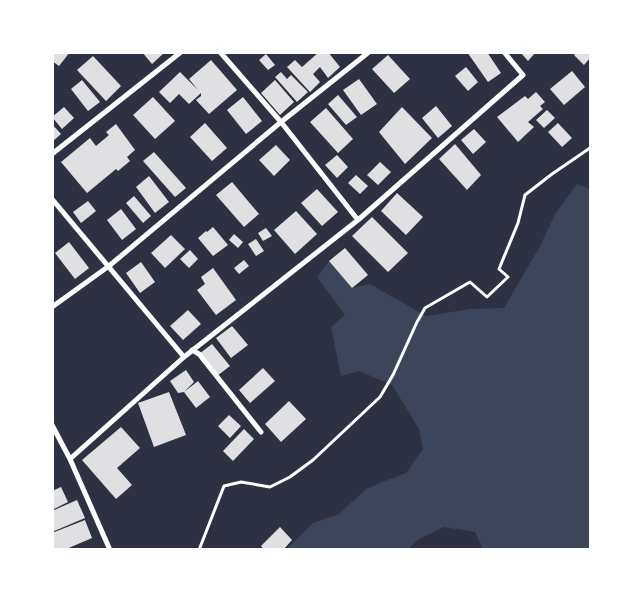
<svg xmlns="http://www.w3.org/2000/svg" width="643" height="602" viewBox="0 0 643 602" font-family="Cabin,sans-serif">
<rect width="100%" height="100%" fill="#2d3142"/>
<path fill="#3c4559" d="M577 184 590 189V549H483L475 532 444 527 419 539 408 549 286 550 313 523 339 514 366 489 385 481 406 473 423 449 419 429 392 385 359 371 341 376 331 327 345 315 317 277 329 261 352 288 370 284 426 316 470 309 504 308 540 246 555 214Z"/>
<path fill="#e0e0e3" d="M52 52H70L59 66 52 61Z
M142 52H165L152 64Z
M319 52H328L340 67 328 78 320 67 313 74 320 82 310 92 287 67 295 60 302 67Z
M467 52H487L501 73 488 82Z
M520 52H536L528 61Z
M577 52H590V58L584 65 574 55Z
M266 54 275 65 268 70 259 60Z
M388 55 410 79 394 93 372 69Z
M93 56 121 86 106 101 77 70Z
M211 60 237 90 209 114 196 100 201 96V93L189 104 179 94 170 103 159 92 180 72 198 90 189 79Z
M466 67 478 82 468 91 455 76Z
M572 71 585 87 564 105 550 89Z
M281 72 287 79 291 75 308 92 297 102 275 77Z
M359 79 377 104 361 115 343 90Z
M82 80 100 102 88 111 71 89Z
M275 80 294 102 280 115 261 93Z
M536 92 545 102 540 106 543 109 528 122 534 127 518 142 497 117 525 96 528 99Z
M338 95 357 117 346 125 328 104Z
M153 97 175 121 155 139 133 115Z
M243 97 262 121 246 134 227 110Z
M436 106 452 126 438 138 422 118Z
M64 107 74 118 62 129 52 117Z
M402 107 432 138 405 164 379 132Z
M326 108 353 139 338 153 310 122Z
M547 110 555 118 544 128 536 120Z
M205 123 227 148 212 161 190 137Z
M558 123 572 138 562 147 548 132Z
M52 124 61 134 52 142Z
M116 124 135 150 127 157 130 161 118 171 116 169 87 193 61 162 90 138 96 146 109 135 106 132Z
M474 129 486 142 473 154 461 140Z
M455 144 481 175 467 190 439 159Z
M276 145 290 160 274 176 259 160Z
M154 152 186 188 175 197 143 161Z
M337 155 348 167 337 178 325 165Z
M380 162 391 172 378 185 367 175Z
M356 175 368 186 360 194 348 183Z
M149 176 169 202 155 213 136 187Z
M232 182 259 214 244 227 216 195Z
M317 189 338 212 322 226 301 203Z
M397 193 423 217 406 235 381 211Z
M134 196 151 216 143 223 126 203Z
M88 201 96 211 81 223 73 212Z
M121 209 136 229 122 240 107 220Z
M296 211 317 234 295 254 274 230Z
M372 217 408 253 388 272 352 236Z
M213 227 228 245 213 256 198 238 206 231 207 232Z
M266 228 272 236 263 241 258 233Z
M234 234 243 242 238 248 229 240Z
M171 235 185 249 165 268 151 253Z
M256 239 264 251 256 256 248 244Z
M69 242 89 268 75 279 55 253Z
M345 248 368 275 352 288 329 261Z
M190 250 198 259 189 268 180 259Z
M244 260 249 266 239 274 234 268Z
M141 262 155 282 140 293 126 273Z
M213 268 236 300 216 315 197 290 205 284 201 277Z
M188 310 201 324 183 340 170 326Z
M232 326 248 345 231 358 216 338Z
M212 344 230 366 217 376 199 354Z
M263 368 275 381 250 403 239 390Z
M186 370 194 382 184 392 198 381 210 397 196 408 184 392 178 393 170 381Z
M169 392 186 435 154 447 138 403Z
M289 401 306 419 281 442 265 424Z
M229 415 241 426 230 438 218 426Z
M121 427 140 448 117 468 132 485 116 499 82 460Z
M244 429 254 439 233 461 223 451Z
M61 487 68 502 52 510V491Z
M77 500 85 518 52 532V511Z
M85 520 92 538 64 550H52V533Z
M280 527 292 540 283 550H264L261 546Z"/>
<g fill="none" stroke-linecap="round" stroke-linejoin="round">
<path stroke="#fff" stroke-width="3" d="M199 550 224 486 241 482 270 487 290 477 313 460 380 397 393 375 417 322 425 308 470 282 487 297 508 277 499 269 518 223 525 195 552 174 590 148"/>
<path stroke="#fff" stroke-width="5" d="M220 52 281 122 358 220
M52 154 181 52
M52 199 184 357
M52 307 109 266 281 122 369 52
M192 350 199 354 261 432
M52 425 70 459 110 550
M70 459 184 357 358 220 523 75 504 52"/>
</g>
<rect width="643" height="602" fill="none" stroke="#ffffff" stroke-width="108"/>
</svg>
